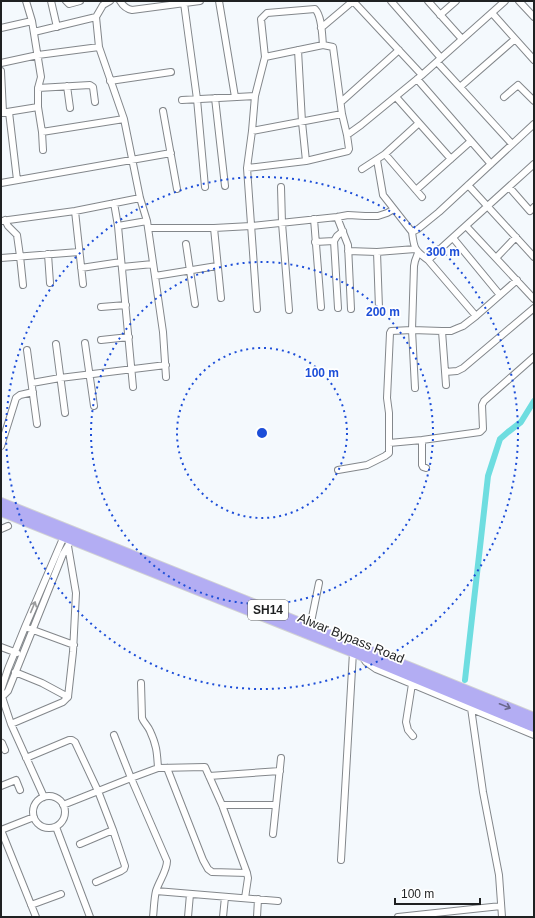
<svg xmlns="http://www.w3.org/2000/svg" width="535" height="918" viewBox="0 0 535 918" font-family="Arial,sans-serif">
<rect width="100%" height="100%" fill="#f4f9fd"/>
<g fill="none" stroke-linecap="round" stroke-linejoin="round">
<path stroke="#6edde0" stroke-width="6" d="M465 680 488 476 500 439 508 432 521 422 534 401"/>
<defs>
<path id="minor" d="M26 1 32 21 41 77 38 88V107
M51 1 57 27
M66 1 69 4 80 1
M110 1 103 5 96 17 99 47 124 119 140 198 147 221 163 332 166 377
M120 1C123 6 126 9 132 10L200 1
M219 1 235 97
M353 1 422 75
M391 1 441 58
M428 1 462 39
M519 1 534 17
M184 3 197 99 205 187
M315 9C322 16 322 35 323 45L265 57 261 19 267 13Z
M492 13 534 60
M440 15 456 1
M1 28 32 21
M321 28 353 1
M34 32 96 17
M298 50 302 122 306 161
M265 57 255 96 252 131 247 168 306 161 348 151 349 149 347 135 361 125 422 75 505 1
M437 62 512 144
M1 63 38 55 99 47
M1 71 3 112
M417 79 491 164
M110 81 171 72
M67 86 70 108
M460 87 515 39
M38 88 90 85 93 87 95 102
M396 97 451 159
M504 97 518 85 534 101
M215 98 225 186
M182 100 255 96
M341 102 399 50
M163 111 177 189
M9 112 17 180
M1 113 38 107 42 132 124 119
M342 114 347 135
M252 131 342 114 333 47 323 45
M42 132 43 150
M385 154 422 197
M377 160 383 195 412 232 418 229 439 212 534 124
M247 168 257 309
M362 169 385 154 419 123
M1 183 171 153
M468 185 534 257
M281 187 282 223 289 310
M509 187 530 211 534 207
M416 190 471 141
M114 203 118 226
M75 211 83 284
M337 217 348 245 351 309
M314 219 321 307
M5 220 8 226 17 235 20 256 23 285
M1 221 75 211 140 198
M466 226 534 299
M148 228H214L251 226 337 217 348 215 365 216H378L387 213 394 209
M214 228 221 298
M412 232C414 248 414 250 428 260
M453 238 500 295
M315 242 334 241
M186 244 195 304
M348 251 377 252 415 249
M377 252 379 308
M48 254 50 283
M1 258 79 252
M496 258 516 237
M122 267 153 264
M81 268 121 262
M155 276 217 266
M101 307 126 305
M338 308 334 241 337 236 343 231
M476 316 428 260 534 164
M442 331 446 385
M101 340 129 337
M85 343 94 406
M56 344 65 413
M27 350 37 424
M445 372 457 371 463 368 534 308
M32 383 60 378 166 365
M133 387 118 226 147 221
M415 388 412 330 414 266 415 261 418 253
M422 440V465L423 467 426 468
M389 443 422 440 480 432 483 429 482 405 484 401 534 357
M1 446 16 398 20 395 33 392
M338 470 367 465 385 456 389 453V413L387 398 390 333 391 331 412 330 442 331H451L458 328 463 326 476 316 517 280
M1 529 8 526
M25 627 74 645
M310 627 319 583
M1 647 17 653
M362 656 366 662 376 669 534 735
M15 672 42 683 68 697
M412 684 406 722 408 730 413 736
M3 696 8 691 63 554 69 544
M471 708 483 792 499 875 502 917
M11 724 63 702 68 697 73 652 76 593 68 546
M114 735 131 778 167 861C167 871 159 881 156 891 154 899 154 909 153 917
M1 744 2 743 5 750
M26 758 69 740H72L75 742 98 791 113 830 125 866 124 869 121 871 96 882
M158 768 205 767 222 805 247 873 248 878 245 898
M167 768 203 860 208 869 212 872 247 873
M209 776 280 771
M1 786 16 780 20 790
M33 812a16 16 0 1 1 32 0a16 16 0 1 1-32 0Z
M44 797 11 724 3 700 1 690 8 669 25 627 64 536
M63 805 131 778 158 768C157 753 157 746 150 731 148 726 144 723 142 718L141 683
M222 805H275
M56 827 90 917
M1 830 36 917
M1 830 34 817
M273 834 281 758
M80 844 113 830
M341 860 353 652
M156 891 278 901
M31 905 61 894
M188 917 190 894
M223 917 225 897
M257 917 258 899
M398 917 501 906"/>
<path id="primary" d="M1 503 243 600 534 718
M1 511 361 655 534 727"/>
</defs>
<use href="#minor" stroke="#83878b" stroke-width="8"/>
<use href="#primary" stroke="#d2d3d3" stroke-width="12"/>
<use href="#minor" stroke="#fff" stroke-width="6"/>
<use href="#primary" stroke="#b3adf3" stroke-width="10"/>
</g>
<defs><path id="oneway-shaft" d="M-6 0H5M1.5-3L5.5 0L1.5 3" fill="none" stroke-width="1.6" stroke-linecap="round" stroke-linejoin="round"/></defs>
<use stroke="#9a9b9c" href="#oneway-shaft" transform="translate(33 607) rotate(-67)"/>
<use stroke="#69678a" href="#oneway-shaft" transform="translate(505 706) rotate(22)"/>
<g fill="none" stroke="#1d4ed8" stroke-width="2" stroke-dasharray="2 4">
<circle cx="262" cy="433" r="85"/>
<circle cx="262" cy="433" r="171"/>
<circle cx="262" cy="433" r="256"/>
</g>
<g text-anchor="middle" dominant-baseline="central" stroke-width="3.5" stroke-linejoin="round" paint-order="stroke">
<rect fill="#fff" stroke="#626464" stroke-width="1" x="248" y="600" width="40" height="20" rx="3"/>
<g font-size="12" font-weight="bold" fill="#1f2122">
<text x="268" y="610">SH14</text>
</g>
<g font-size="13" fill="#1f2122" stroke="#fff">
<text transform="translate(351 638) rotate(22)">Alwar Bypass Road</text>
</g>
</g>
<circle cx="262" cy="433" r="6" fill="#1d4ed8" stroke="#fff" stroke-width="2"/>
<g font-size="12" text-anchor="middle" font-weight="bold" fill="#1d4ed8" stroke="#fff" stroke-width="3.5" stroke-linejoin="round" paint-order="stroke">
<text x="443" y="256">300 m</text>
<text x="383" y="316">200 m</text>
<text x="322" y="377">100 m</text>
</g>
<rect width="535" height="918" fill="none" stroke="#1f2122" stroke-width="4"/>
<path d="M395 898v6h85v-6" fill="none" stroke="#1f2122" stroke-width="2"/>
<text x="401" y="898" font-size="12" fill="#1f2122" stroke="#ffffff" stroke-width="3" paint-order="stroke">100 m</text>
</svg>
